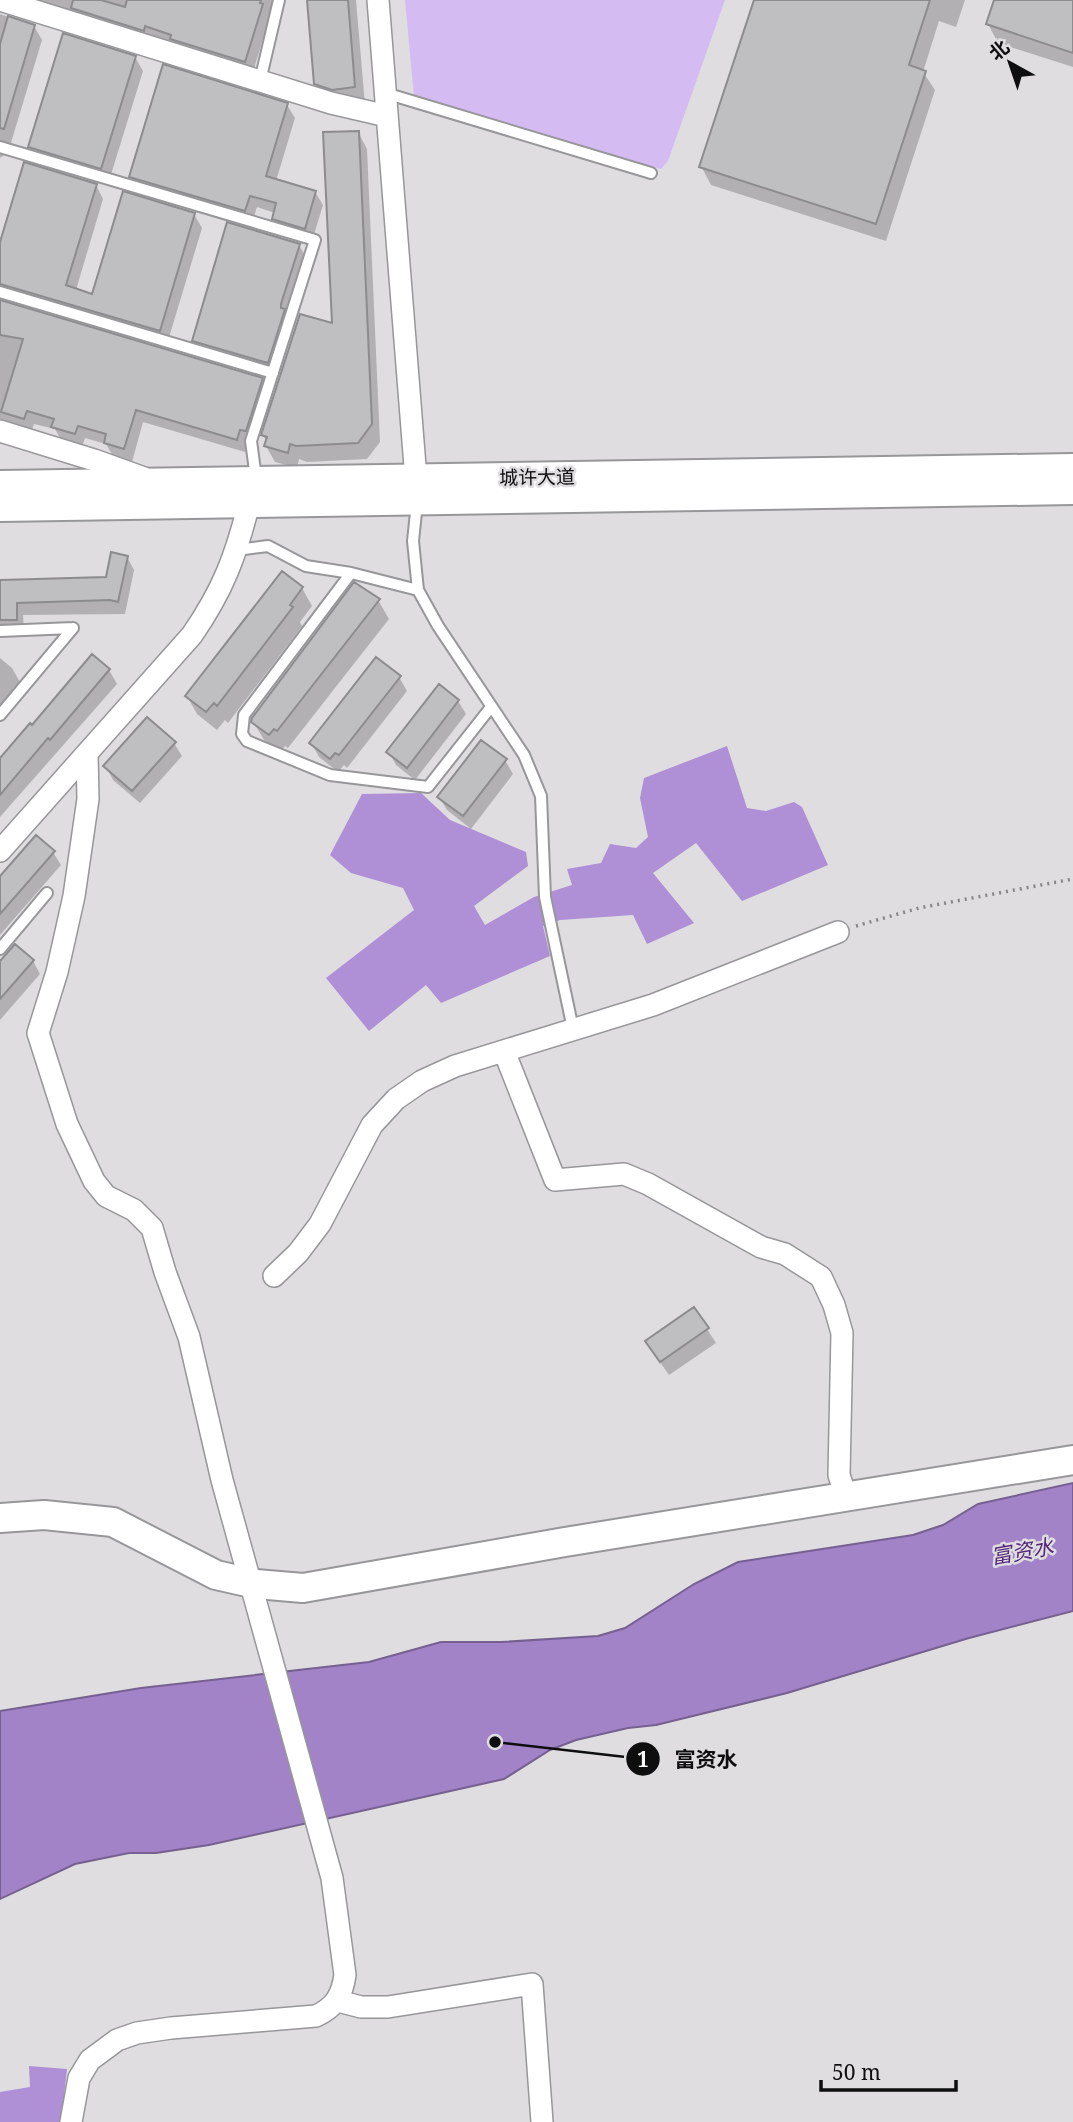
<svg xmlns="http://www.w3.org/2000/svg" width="1073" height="2122" viewBox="0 0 1073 2122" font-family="'Noto Serif','Noto Sans SC',serif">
<rect width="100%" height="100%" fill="#dfdde0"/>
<path fill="#d4bcf3" d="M405 0H725L668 161 661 169 414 97Z"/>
<path fill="#af8fd6" d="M727 746 747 808 766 811 794 802 802 807 828 865 742 901 696 843 653 873 694 923 647 944 633 915 560 920 543 926 550 956 441 1003 426 985 369 1031 326 978 414 910 403 888 351 873 330 855 362 794 421 793 450 820 526 852 528 866 474 906 485 925 534 897 572 885 567 869 601 863 610 844 636 848 648 837 640 798 644 778Z
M29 2066 67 2069 61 2122H0V2092L30 2087Z"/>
<path fill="#a283c8" stroke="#766090" stroke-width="2" d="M1073 1483V1611L969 1638 787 1693 656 1725 628 1728 576 1740 550 1750 504 1779 209 1845 156 1853H129L75 1864 0 1899V1711L141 1688 369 1662 441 1642H502L598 1636 625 1628 694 1584 738 1562 913 1535 943 1525 978 1504Z"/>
<path fill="#0003" d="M0 0H275L252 75Z
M309 0H356L365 105 327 102 316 84Z
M756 0H965L956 27 939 21 923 72 935 90 886 241 711 185 701 166Z
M995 0H1073V67L998 43 988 24Z
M0 14 34 26 42 40 10 146 7 153 0 158Z
M135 57 143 71 109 181 38 160 30 147Z
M287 105 295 118 276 181 315 192 323 205 312 241 281 232 274 219 275 213 257 207 252 223 138 190 131 177Z
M358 132 367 149 380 442 367 459 307 462 299 459 297 468 275 462 266 446 267 442 263 435 334 326Z
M96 185 103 199 76 290 93 296 194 214 202 228 167 344 11 297 2 299 1 302 262 380 269 393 245 452 143 422 132 462 113 456 106 444 85 438 82 447 61 440 55 429 34 424 31 432 0 423V249Z
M299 245 307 259 275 376 201 354 194 340Z
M127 557 134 570 125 614 23 615 24 632 0 633V582L107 579Z
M302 588 312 606 300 622 302 626 228 723 225 720 217 730 197 714 187 696Z
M378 600 389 619 288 748 285 746 280 752 264 740 253 721Z
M0 658 12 668 21 684 0 709Z
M109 670 117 684 0 817V761L32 728Z
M399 677 407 691 347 768 344 765 338 772 319 757 312 744Z
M458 701 466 714 415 780 396 765 389 752Z
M174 743 182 756 140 803 113 780 106 766Z
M505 760 513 774 471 829 447 810 439 797Z
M53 852 61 865 0 935V880Z
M33 961 40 974 0 1020V963Z
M694 1309 716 1343 669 1375 655 1355Z"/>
<path fill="#bfbec1" stroke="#8c8b8e" stroke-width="2" d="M73 0H101L125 7 127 0H261L260 3 263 4 245 62 170 39 171 35 145 26 144 31 71 8Z
M307 0H348L355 87 332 90 314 84Z
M754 0H930L909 65 926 71 876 224 699 167Z
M994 0H1073V53L986 24Z
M8 16 35 25 4 129 0 128V44Z
M63 33 136 56 101 169 28 147Z
M163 64 288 103 266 176 316 191 305 229 272 219 276 203 250 196 245 211 129 177Z
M359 131 372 424 358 443 296 446 290 444 288 453 264 446 267 437 261 435 300 314 332 323 323 132Z
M24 162 97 184 66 285 92 294 123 191 195 213 160 331 0 284V242Z
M227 222 300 244 281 304V308L285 309 268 363 192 341Z
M0 300 263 378 246 431 240 430 237 440 136 410 124 449 104 443 106 434 78 426 75 434 51 427 54 419 27 411 24 419 1 412 23 339 0 335Z
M111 552 128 556 118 602 110 600 17 603V620H0V580L106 577Z
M282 571 303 587 290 605 293 607 217 706 214 703 206 712 185 696Z
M354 582 380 599 277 731 274 729 269 735 251 722 252 718Z
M92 654 110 669 50 740 48 738 0 795V758L30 723 32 725Z
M376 657 401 676 339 755 335 753 330 759 309 743Z
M439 684 459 700 407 768 386 752Z
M147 717 176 742 132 791 103 766Z
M481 740 507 759 463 816 437 797Z
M36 835 55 851 0 914V876Z
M15 944 34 960 0 999V961Z
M694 1307 709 1328 660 1362 645 1341Z"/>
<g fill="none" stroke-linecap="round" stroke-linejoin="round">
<defs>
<path id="lane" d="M260 81 279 0
M385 93 651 173
M0 147 315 240 251 441 256 478
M0 292 273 373
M417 503 413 541 418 590 438 626 524 755 541 796 545 897 573 1029
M237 550 268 546 306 566 351 573 418 590
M351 573 244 715 242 734 247 741 330 775 428 787 491 707
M0 631 73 628
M0 715 73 628
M0 949 47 893"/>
<path id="street" d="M0 0 331 103 387 116
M378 0 416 479
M0 431 94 460 144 478
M0 851 192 635C223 590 236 556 249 503
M504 1051 555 1180 624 1174 648 1184 761 1247 785 1254 821 1277 834 1305 842 1333 839 1475 846 1497
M274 1276 298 1253 320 1224 372 1125 396 1099 422 1081 455 1066 653 1005 838 932
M338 2001 361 2007H388L532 1984 542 2122
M71 2122 79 2078 90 2060 117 2040 137 2033 171 2028 316 2016C335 2007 342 1996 345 1975L332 1878 222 1480 189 1337 165 1272 152 1228 134 1210 106 1196 94 1181 67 1124 38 1033 57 972 74 896 88 799 87 753"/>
<path id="secondary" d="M0 485 1073 468
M0 507 1073 490
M0 1518 44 1515 113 1522 216 1575 256 1584 303 1588 565 1542 1073 1460"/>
</defs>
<use href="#lane" stroke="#979699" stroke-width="14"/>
<use href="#street" stroke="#979699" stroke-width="24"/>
<use href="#secondary" stroke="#979699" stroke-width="32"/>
<path stroke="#868587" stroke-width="3.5" stroke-dasharray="2 5" stroke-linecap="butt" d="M856 926 919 908 1073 879"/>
<use href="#lane" stroke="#fff" stroke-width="10"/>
<use href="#street" stroke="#fff" stroke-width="21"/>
<use href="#secondary" stroke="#fff" stroke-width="28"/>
</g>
<g text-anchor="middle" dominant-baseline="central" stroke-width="5" stroke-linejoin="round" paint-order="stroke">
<g font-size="19" fill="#0e0e0f" stroke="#dfdde0">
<text transform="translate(537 477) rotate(-1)">城许大道</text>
</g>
<g font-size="21" font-style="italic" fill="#53287a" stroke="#dfdde0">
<text transform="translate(1022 1551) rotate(-10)">富资水</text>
</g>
</g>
<path fill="none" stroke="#0e0e0f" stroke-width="2.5" d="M495 1742L643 1759"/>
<g fill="#0e0e0f" stroke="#dfdde0" stroke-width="2.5">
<circle cx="495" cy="1742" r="7"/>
<circle cx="643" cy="1759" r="18"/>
</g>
<g font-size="21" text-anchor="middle" font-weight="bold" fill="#fff">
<text x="643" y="1767">1</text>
</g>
<g font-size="21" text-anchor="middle" font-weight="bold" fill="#0e0e0f" stroke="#dfdde0" stroke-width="5" stroke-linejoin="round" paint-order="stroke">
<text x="706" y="1767">富资水</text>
</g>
<g transform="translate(1010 63) rotate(320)" stroke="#dfdde0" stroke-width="5" paint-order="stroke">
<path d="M0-5L12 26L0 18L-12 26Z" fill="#0e0e0f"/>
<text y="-10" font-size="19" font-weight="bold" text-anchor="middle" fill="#0e0e0f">北</text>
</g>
<path d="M821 2080v10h135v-10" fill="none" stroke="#0e0e0f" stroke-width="3.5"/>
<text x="832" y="2080" font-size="21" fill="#0e0e0f" stroke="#dfdde0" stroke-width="5" paint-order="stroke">50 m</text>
</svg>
